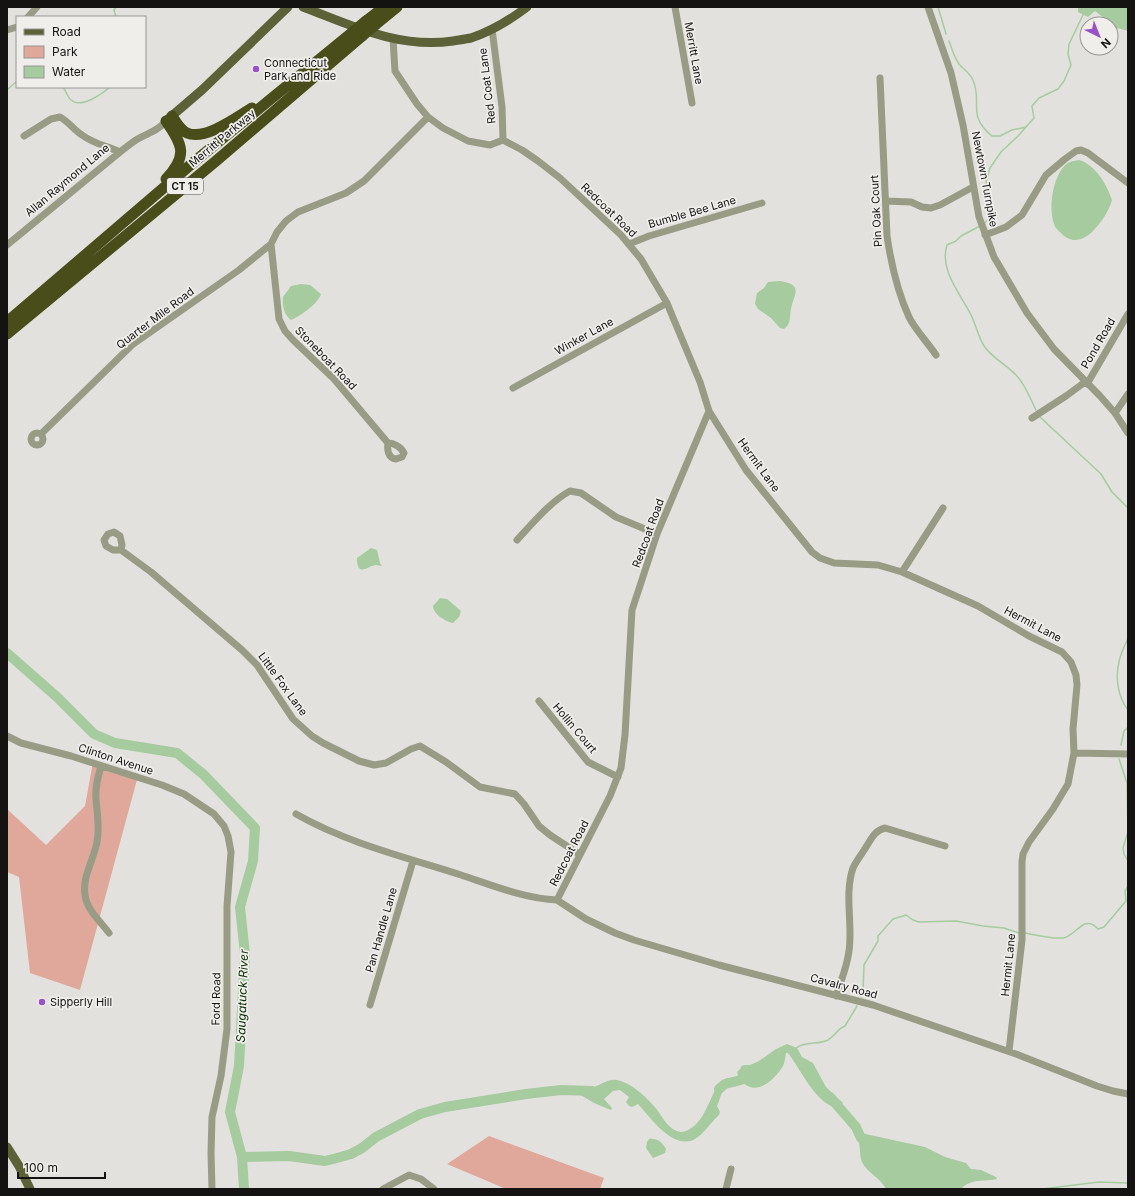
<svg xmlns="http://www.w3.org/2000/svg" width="1135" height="1196" viewBox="0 0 1135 1196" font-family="Inter,sans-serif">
<rect width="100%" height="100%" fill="#e3e1de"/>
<path fill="#e0a79b" d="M93 762 138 776 80 990 30 973 19 877 7 872V809L46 845 85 806Z
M489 1136 604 1178 600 1189H506L447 1164Z"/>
<path fill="#a5cb9f" d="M1078 7H1128V31L1117 28 1095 11 1088 17 1078 12Z
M1079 160C1096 165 1107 185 1112 200 1109 211 1101 223 1093 231 1083 241 1071 244 1061 233 1058 230 1055 228 1054 224 1048 208 1053 173 1068 163 1071 161 1075 161 1079 160Z
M780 281C804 285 794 293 791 309 789 316 792 323 784 329L780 328 771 318 758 309 755 304 757 293 764 288 768 282Z
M301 284 310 285 321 294C318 304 300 316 291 320 284 315 282 305 283 297L291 286Z
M371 548 377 550 380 563 382 566C380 566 378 565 376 565 369 565 357 579 357 558Z
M440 598 447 599 461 611 459 617 453 623C446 622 433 614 433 606Z
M787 1044 797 1048 802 1057 813 1063 826 1087 843 1103 836 1108C815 1102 801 1070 788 1053H786C785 1057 785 1062 783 1066 775 1079 758 1096 743 1083 740 1080 739 1076 737 1072L739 1070 759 1061 776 1049Z
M727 1078 730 1080V1083C722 1088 721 1097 717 1106L720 1112 719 1115C711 1122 704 1134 695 1139 673 1151 650 1117 638 1104L632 1107 629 1106 626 1102 629 1097 620 1090 613 1091 604 1099 612 1108 611 1110 594 1103 579 1094 581 1087C584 1088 588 1088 590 1088 600 1086 608 1078 617 1080 631 1083 644 1095 653 1105 662 1114 667 1131 682 1132 703 1128 708 1101 718 1085L721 1081Z
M861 1133 925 1147 945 1157 966 1163 971 1169 981 1170 996 1177 997 1179C985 1182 971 1178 961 1189H886C881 1178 867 1173 862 1162 859 1155 861 1147 858 1140Z
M649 1139C657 1138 662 1142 666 1149L665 1153 653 1158 646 1148 647 1142Z"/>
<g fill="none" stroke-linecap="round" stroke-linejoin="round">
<path stroke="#a5cb9f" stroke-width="1.5" d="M938 7 946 34
M116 17 114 10 116 7
M949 41C952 49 954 57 959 64 964 70 970 73 973 80 983 104 966 114 992 136H1000L1012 130 1026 127
M63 87C66 91 68 98 71 100 81 109 102 94 110 87
M7 90 17 81
M983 224 993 216 988 197 986 182 990 168 1001 152 1018 136 1034 118 1032 106 1039 98 1058 89 1064 81 1071 65 1068 54 1069 44 1083 15
M980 226 961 236 956 241 947 245C939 270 960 293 971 315 976 325 978 336 984 346 991 357 1008 366 1016 375 1025 384 1030 398 1036 410
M1040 417 1101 474 1112 492 1128 508
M1128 638C1125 646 1120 654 1119 662 1115 678 1118 697 1128 710
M1121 745 1124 731 1128 727
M1119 759 1127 783 1128 832 1123 848 1124 854 1128 861
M1025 933C1036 935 1051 939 1063 938 1075 937 1084 913 1098 929L1104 927 1126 901 1125 891 1128 886
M861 997 863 991 864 965 878 941V936L893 919 906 915 913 920 919 922 956 921 983 926 1004 928 1019 933
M796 1048C806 1041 818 1045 828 1040 835 1036 837 1029 845 1026L857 1006
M1042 1189 1099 1182 1128 1183"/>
<path stroke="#a5cb9f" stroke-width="10" d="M7 653 57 697 94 734 115 743 177 753 203 774 255 828 253 861 240 907 245 954 239 1066 230 1112 242 1157 244 1189
M719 1089 725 1084 741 1080 745 1070H748
M830 1097 856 1127 861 1138
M242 1157 289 1156 325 1161 337 1158 351 1154 362 1148 376 1137 420 1114 445 1107 526 1094 561 1090 592 1091"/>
<path stroke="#989c84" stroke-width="7" d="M675 7 692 103
M928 7 951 73 963 125 979 217 994 257 1027 313 1054 349 1100 396 1115 413 1128 433
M28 17 37 7
M492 29 502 107 503 140
M7 30 17 27
M393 39 395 71 417 104 428 117 443 128 468 141 490 145 503 140
M880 78 887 236C891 263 897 291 909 317 914 328 928 343 936 355
M24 136 51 119 60 117C69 122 74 130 82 135 94 144 107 146 120 152
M503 140 522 150 538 161 560 178 621 235 641 259 667 303 674 320 700 382 709 411 746 470 812 552 820 558 834 563 878 565 902 572 978 606 1029 636 1062 652 1071 662 1076 675 1077 685 1073 729 1074 753 1068 784 1053 809 1029 842 1023 854 1022 862V940L1009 1051
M886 201 911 202 922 207 931 208 940 205 973 187
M985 235 1006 227 1022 215 1046 175 1065 159 1076 151 1081 150 1088 153 1128 183
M629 244 649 236 762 203
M7 245 120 152C125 148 130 144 136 140 147 133 157 132 166 121
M1087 384 1128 314
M513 388 667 303
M1115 413 1128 394
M1032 418 1066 396 1085 382
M31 439a6 6 0 1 1 12 0a6 6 0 1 1-12 0Z
M41 434 132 345 239 270 271 244
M388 443C387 450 388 458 396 459L402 457 404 453C401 447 394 443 388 443L334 379 293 340 285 331 279 319 271 244 277 232 286 221 298 212 346 193 364 181 428 117
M517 540C532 524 551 501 570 491L581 493 616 517 657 534
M121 550 122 545 120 536 114 532 108 534 104 540 106 546 113 550H121L151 572 242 650 257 665 293 719 312 736 323 743 359 761 374 765 386 763 411 749 420 746 446 762 480 787 515 794 524 804 539 826 550 835 579 854
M902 572 943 508
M539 701 588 762 618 777
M7 736 21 743 71 756 162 785 184 794 214 814 224 826 228 836 231 852 227 906V1029L221 1076 212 1117 211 1153 212 1189
M1074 753 1128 754
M101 766C98 777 95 787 96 799 97 813 100 827 97 842 94 859 82 877 85 895 87 910 100 921 109 933
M296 814C347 843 405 857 461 875 491 885 526 899 557 900
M557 900 586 919 615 933 634 940 719 965 873 1005 1016 1054 1097 1086 1113 1091 1128 1094
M557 900 610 796 621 768 625 735 632 610 657 534 709 411
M836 996C841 981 847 967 849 951 853 924 844 894 853 868 856 861 862 854 866 847 872 838 874 831 885 828L945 846
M370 1005 413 861
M383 1189 409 1175 421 1179 434 1189
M726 1189 731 1169"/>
<path stroke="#5d6137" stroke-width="9" d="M303 7C353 26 399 49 453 41 459 40 466 39 471 38 492 31 510 20 527 7
M167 120 202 90 288 7
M7 1147 19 1166 30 1189"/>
<path stroke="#484d19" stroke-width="11" d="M366 21 384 7
M375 25 397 7
M172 116C176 122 180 130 187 133 205 141 237 117 252 108
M166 121C183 145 188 156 166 179
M7 322 195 161 354 31
M7 334 216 161 362 36"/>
<path stroke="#484d19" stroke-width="11" d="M354 31 366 21
M362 36 375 25"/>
</g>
<g fill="#9952c5" stroke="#f0eeeb" stroke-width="1.5">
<circle cx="256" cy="69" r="4"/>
<circle cx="42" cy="1002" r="4"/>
</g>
<g text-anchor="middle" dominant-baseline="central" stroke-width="3.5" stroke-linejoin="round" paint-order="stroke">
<rect fill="#f0eeeb" stroke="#565553" stroke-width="1" x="167" y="178" width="36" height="16" rx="3"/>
<g font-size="10" font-weight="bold" fill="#141312">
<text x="185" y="186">CT 15</text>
</g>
<g font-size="11" fill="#141312" stroke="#f0eeeb">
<text transform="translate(694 53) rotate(80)">Merritt Lane</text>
<text transform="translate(487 86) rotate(-97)">Red Coat Lane</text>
<text transform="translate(222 138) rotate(-40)">Merritt Parkway</text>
<text transform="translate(985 179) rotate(79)">Newtown Turnpike</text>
<text transform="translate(67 180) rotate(-40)">Allan Raymond Lane</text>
<text transform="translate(609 210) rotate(44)">Redcoat Road</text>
<text transform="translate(876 211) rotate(-93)">Pin Oak Court</text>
<text transform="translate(692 212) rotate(-16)">Bumble Bee Lane</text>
<text transform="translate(155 318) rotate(-37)">Quarter Mile Road</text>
<text transform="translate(584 336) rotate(-29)">Winker Lane</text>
<text transform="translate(1098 343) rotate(-60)">Pond Road</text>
<text transform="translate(326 358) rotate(46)">Stoneboat Road</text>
<text transform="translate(759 465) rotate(54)">Hermit Lane</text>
<text transform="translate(648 533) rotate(-70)">Redcoat Road</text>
<text transform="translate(1033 624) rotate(28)">Hermit Lane</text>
<text transform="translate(283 684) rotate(54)">Little Fox Lane</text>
<text transform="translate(575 728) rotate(50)">Hollin Court</text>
<text transform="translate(116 759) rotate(18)">Clinton Avenue</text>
<text transform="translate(569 853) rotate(-63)">Redcoat Road</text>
<text transform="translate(381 930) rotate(-74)">Pan Handle Lane</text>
<text transform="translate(1008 965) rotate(-84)">Hermit Lane</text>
<text transform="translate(844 986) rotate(15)">Cavalry Road</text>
<text transform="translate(216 999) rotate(-89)">Ford Road</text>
</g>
<g font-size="11" fill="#141312" stroke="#f0eeeb" text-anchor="start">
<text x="264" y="63">Connecticut<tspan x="264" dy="13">Park and Ride</tspan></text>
<text x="50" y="1002">Sipperly Hill</text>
</g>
<g font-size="12" font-style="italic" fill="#0c3307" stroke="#f0eeeb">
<text transform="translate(242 996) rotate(-88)">Saugatuck River</text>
</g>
</g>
<rect width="1135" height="1196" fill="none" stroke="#141312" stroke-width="16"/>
<rect x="16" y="16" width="130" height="72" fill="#f0eeeb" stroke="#989694"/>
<rect x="24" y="29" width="20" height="6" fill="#5d6137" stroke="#989694"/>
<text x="52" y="36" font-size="12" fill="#141312">Road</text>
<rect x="24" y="46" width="20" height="12" fill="#e0a79b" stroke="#989694"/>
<text x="52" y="56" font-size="12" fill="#141312">Park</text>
<rect x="24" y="66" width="20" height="12" fill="#a5cb9f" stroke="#989694"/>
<text x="52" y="76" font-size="12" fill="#141312">Water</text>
<g transform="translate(1099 36) rotate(137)"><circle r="19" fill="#f0eeeb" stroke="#989694"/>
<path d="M0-3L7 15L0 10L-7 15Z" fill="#9952c5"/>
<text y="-6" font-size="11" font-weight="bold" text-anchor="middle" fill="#141312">N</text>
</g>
<path d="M18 1172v6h87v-6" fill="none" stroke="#141312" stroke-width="2"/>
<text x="24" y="1172" font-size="12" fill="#141312" stroke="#f0eeeb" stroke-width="3" paint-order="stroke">100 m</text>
</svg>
